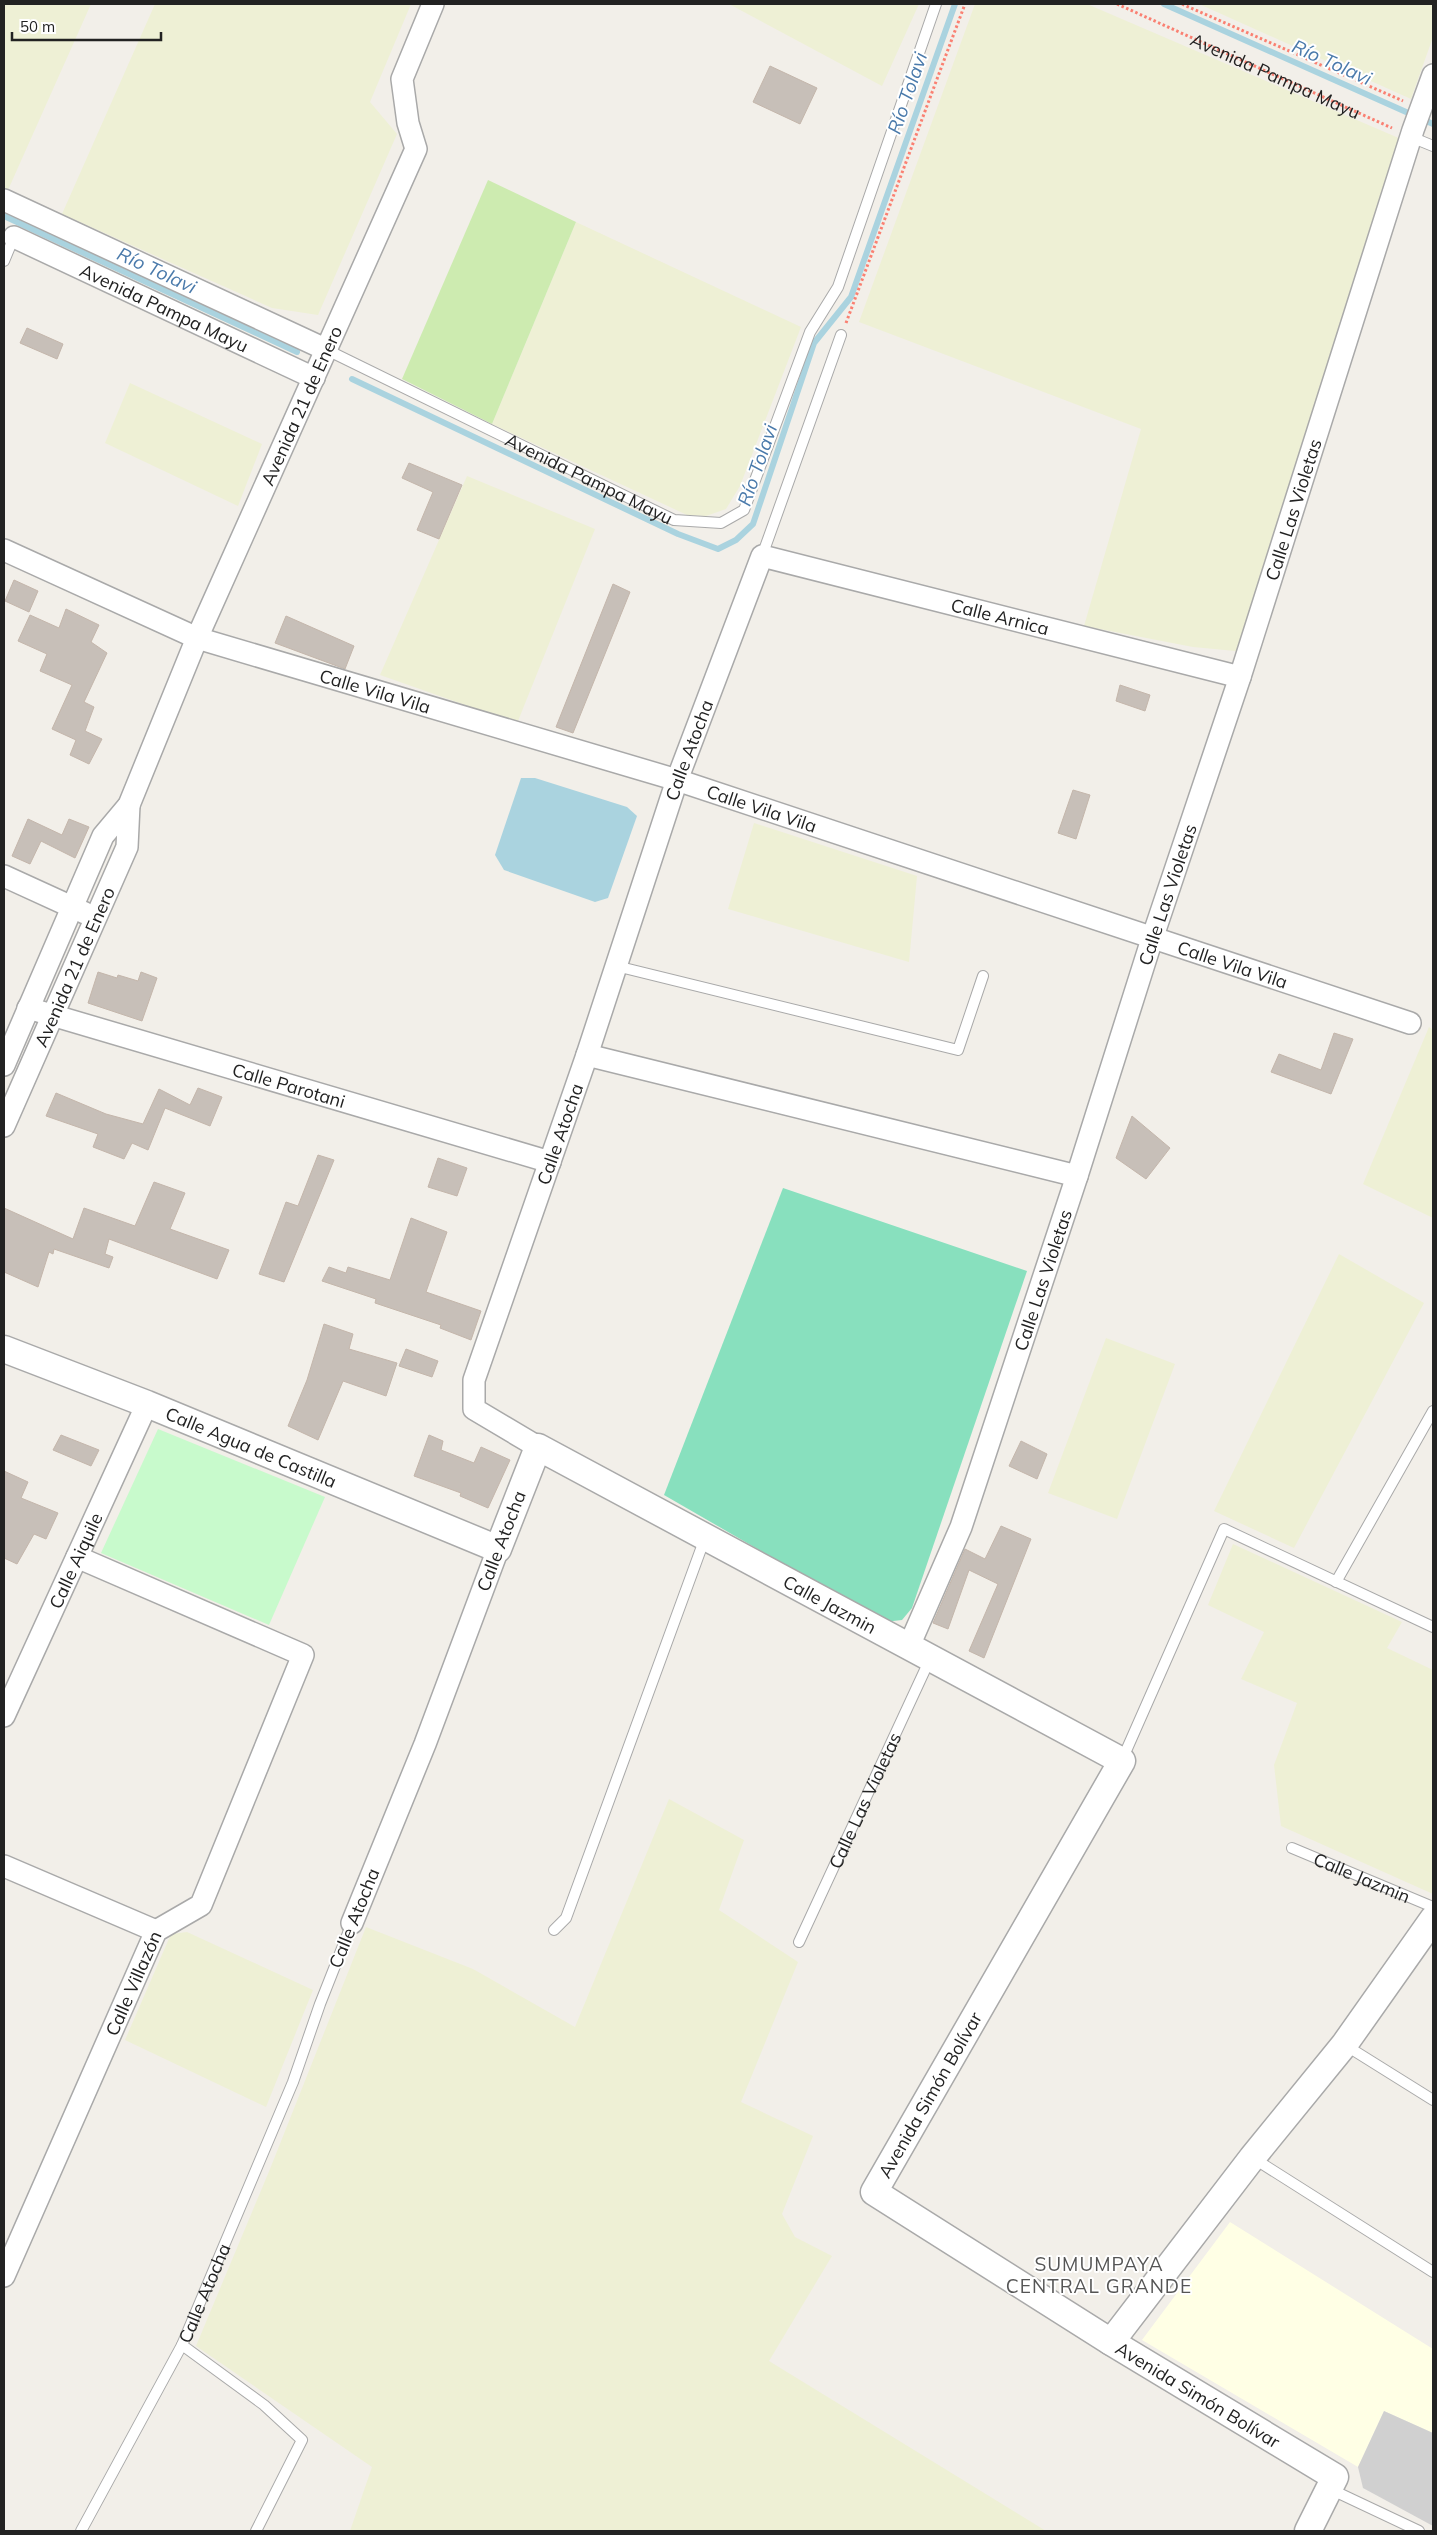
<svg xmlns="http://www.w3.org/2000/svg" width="1437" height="2535" viewBox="0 0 1437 2535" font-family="Mulish,sans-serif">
<rect width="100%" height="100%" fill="#f2efe9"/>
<path fill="#ffffe5" d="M1230 2222 1433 2349V2433L1384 2411 1358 2467 1142 2340Z"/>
<path fill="#d0d0d0" d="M1384 2411 1433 2433V2526L1363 2488 1358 2467Z"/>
<path fill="#eef0d5" d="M4 4H91L8 190 4 188Z
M155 4H411L370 102 397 134 318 315 272 308 62 214Z
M729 4H919L882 86Z
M975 4H1087L1401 139 1246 652 1193 647 1084 626 1141 429 859 322Z
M1199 4H1433V37L1411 99Z
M576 222 801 327 740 486 726 509 706 516 687 515 492 424Z
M130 383 262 444 238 506 105 443Z
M467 476 595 529 518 721 471 707 380 675Z
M754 823 917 876 909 962 728 909Z
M1429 1027 1433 1030V1218L1363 1184Z
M1339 1254 1424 1303 1294 1548 1214 1511Z
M1106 1338 1175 1364 1117 1519 1048 1493Z
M1233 1544 1402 1622 1387 1648 1433 1670V1894L1281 1826 1274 1765 1297 1703 1241 1679 1264 1632 1208 1605Z
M669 1799 744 1840 719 1910 798 1962 741 2102 813 2136 782 2214 795 2237 832 2256 769 2361 1046 2531H350L372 2467 196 2346 270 2169 366 1927 473 1969 575 2027Z
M187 1932 313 1990 266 2107 125 2040 171 1934Z"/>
<path fill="#cdebb0" d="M488 180 576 222 492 424 402 379Z"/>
<path fill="#c8facc" d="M158 1429 325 1497 269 1625 101 1553Z"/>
<path fill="#88e0be" d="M783 1188 1027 1271 912 1608 902 1620 884 1622 664 1495Z"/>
<path fill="#aad3df" d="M521 778H535L627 807 637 816 608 898 595 902 504 870 495 855Z"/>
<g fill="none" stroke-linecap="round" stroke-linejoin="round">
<path stroke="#aad3df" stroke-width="6" d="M1164 4 1433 124
M4 216 297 352
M352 379 678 534 718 549 736 540 753 524 814 343 851 297 955 4"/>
</g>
<path fill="#c7bfb8" stroke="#c4b6ab" d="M770 66 817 88 800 124 753 102Z
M27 328 63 344 57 359 20 343Z
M409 463 462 485 439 539 417 530 433 492 402 478Z
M14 580 38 591 29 612 5 601Z
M613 584 630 592 573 733 556 727Z
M66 609 99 625 91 642 107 653 84 702 94 707 85 731 102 739 89 764 70 755 76 740 52 729 72 685 40 671 47 654 18 641 30 615 59 628Z
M286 616 354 646 345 669 275 643Z
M1120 685 1150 695 1145 711 1116 701Z
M1073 790 1090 795 1076 839 1058 833Z
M28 819 62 835 69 819 89 827 75 858 41 841 30 864 12 856Z
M98 972 117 978 118 975 138 981 141 972 157 978 142 1021 88 1003Z
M1334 1033 1353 1039 1331 1094 1271 1072 1279 1054 1321 1070Z
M198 1088 222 1097 210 1126 165 1108 148 1150 132 1143 124 1159 93 1147 98 1134 46 1116 56 1093 106 1114 143 1124 159 1089 190 1105Z
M1132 1116 1170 1148 1146 1179 1116 1158Z
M318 1155 334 1160 284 1282 259 1274 286 1202 298 1206Z
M438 1158 467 1168 457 1196 428 1187Z
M154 1182 185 1193 170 1229 229 1250 217 1279 109 1239 105 1254 113 1257 109 1268 54 1249 53 1254 49 1252 38 1287 4 1272V1208L73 1239 84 1208 135 1226Z
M411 1218 447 1232 426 1292 481 1311 471 1340 440 1328 441 1325 375 1303 376 1299 322 1281 329 1267 346 1273 348 1267 390 1280Z
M324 1324 353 1334 349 1349 397 1363 386 1396 343 1381 318 1440 288 1426 307 1380Z
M406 1349 438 1361 432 1377 399 1366Z
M61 1435 99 1450 91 1466 53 1450Z
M429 1435 443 1441 441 1450 474 1463 481 1447 510 1460 488 1508 460 1496 461 1493 414 1476Z
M1021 1441 1047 1454 1037 1479 1009 1466Z
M4 1471 28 1482 21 1498 58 1513 46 1539 34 1534 17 1564 4 1558Z
M1001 1526 1031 1539 984 1658 969 1651 998 1584 969 1570 948 1629 933 1623 965 1549 985 1559Z"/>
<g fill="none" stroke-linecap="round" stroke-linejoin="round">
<defs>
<g id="service">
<path d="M1411 137 1433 146"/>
<path d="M4 261 14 237"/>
<path id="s2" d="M327 350 674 520 721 523 744 510 810 332 838 287 936 4"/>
<path d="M762 556 841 335"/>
<path d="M616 966 958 1050 983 976"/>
<path d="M1336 1582 1433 1411"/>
<path d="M1122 1760 1224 1529 1433 1627"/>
<path id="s3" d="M1292 1848 1433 1907"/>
<path d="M554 1930 566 1918 705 1538"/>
<path id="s4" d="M799 1942 930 1659"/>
<path d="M1345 2045 1433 2100"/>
<path d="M1253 2158 1433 2272"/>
<path d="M182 2345 264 2405 302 2440 256 2531"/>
<path d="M1330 2489 1419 2531"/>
<path id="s5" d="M81 2531 182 2345 293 2082 320 2004 352 1923"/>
</g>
<g id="minor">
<path d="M4 200 327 350"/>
<path id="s6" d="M14 237 314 378"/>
<path id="s7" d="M4 550 197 638 677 780 1410 1023"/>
<path d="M4 876 85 913"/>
<path id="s8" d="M28 1008 550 1162"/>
<path d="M587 1055 1077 1176"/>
<path id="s9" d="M4 1065 103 836 129 805 197 638 416 149 408 123 402 79 433 4"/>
<path id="s10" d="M4 1126 127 847 129 805"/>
<path id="s11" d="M538 1447 474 1409V1380L587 1055 677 780 762 556 1240 677"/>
<path id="s12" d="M909 1646 961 1527 1077 1176 1152 939 1240 677 1413 130 1433 75"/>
<path id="s13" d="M4 1716 147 1404"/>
<path d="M4 1866 156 1931"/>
<path d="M352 1923 425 1744 498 1549"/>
<path id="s14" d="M4 2276 156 1931 201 1905 303 1655 77 1557"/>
</g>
<g id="tertiary">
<path id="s15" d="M4 1349 147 1404 498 1549 538 1447 1122 1761 874 2192 1111 2342 1335 2477 1308 2531"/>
<path d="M1111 2342 1252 2158 1344 2045 1433 1919"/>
</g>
</defs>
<use href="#service" stroke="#a9a9a9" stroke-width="12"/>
<use href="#minor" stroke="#a9a9a9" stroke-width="24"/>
<use href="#tertiary" stroke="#a9a9a9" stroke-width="29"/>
<g stroke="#fa8072" stroke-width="3" stroke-dasharray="2.5 2.5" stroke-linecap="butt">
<path id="s1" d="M1117 4 1392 128"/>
<path d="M1182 4 1403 101"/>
<path d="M846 323 965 4"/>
</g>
<use href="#service" stroke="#fff" stroke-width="10"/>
<use href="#minor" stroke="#fff" stroke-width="21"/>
<use href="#tertiary" stroke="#fff" stroke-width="26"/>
</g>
<g text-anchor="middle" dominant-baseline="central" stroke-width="4" stroke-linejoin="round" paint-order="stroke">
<g font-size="18" fill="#222" stroke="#fff">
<text stroke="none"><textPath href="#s1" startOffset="174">Avenida Pampa Mayu</textPath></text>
<text stroke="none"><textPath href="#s6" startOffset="166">Avenida Pampa Mayu</textPath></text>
<text stroke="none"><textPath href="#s9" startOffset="725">Avenida 21 de Enero</textPath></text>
<text stroke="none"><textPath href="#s2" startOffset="292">Avenida Pampa Mayu</textPath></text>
<text stroke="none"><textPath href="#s12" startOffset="1200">Calle Las Violetas</textPath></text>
<text stroke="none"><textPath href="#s11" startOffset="1222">Calle Arnica</textPath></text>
<text stroke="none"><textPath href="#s7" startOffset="398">Calle Vila Vila</textPath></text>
<text stroke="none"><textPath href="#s11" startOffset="769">Calle Atocha</textPath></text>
<text stroke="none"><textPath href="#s7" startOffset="802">Calle Vila Vila</textPath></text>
<text stroke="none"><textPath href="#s12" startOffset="795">Calle Las Violetas</textPath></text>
<text stroke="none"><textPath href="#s7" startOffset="1298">Calle Vila Vila</textPath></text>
<text stroke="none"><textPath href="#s10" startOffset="174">Avenida 21 de Enero</textPath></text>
<text stroke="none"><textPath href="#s8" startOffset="272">Calle Parotani</textPath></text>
<text stroke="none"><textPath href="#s11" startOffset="364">Calle Atocha</textPath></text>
<text stroke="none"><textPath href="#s12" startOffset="390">Calle Las Violetas</textPath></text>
<text stroke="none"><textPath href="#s15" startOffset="266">Calle Agua de Castilla</textPath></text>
<text transform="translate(501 1541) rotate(-69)">Calle Atocha</text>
<text stroke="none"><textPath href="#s13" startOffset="171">Calle Aiquile</textPath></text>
<text stroke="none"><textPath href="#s15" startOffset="974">Calle Jazmin</textPath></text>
<text stroke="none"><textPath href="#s4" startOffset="156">Calle Las Violetas</textPath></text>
<text stroke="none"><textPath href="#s3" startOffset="76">Calle Jazmin</textPath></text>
<text transform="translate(354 1918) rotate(-68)">Calle Atocha</text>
<text stroke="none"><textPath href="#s14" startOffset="320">Calle Villazón</textPath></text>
<text transform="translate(930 2095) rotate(-60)">Avenida Simón Bolívar</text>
<text stroke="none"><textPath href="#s5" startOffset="268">Calle Atocha</textPath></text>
<text stroke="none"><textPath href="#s15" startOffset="2185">Avenida Simón Bolívar</textPath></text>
</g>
<g font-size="19" font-style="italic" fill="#4a7aab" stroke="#fff">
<text transform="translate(1332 62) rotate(24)">Río Tolavi</text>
<text transform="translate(907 93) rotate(-71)">Río Tolavi</text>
<text transform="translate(157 270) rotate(25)">Río Tolavi</text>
<text transform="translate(757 465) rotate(-71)">Río Tolavi</text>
</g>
<g font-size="19" letter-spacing="1" fill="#555" stroke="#fff">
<text x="1099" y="2264">SUMUMPAYA<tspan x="1099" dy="22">CENTRAL GRANDE</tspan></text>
</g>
</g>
<rect width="1437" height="2535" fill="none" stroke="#222222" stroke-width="10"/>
<path d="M12 32v8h149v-8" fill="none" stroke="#222222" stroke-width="2.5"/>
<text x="20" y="32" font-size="15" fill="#222222" stroke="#ffffff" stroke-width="4" paint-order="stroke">50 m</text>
</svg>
